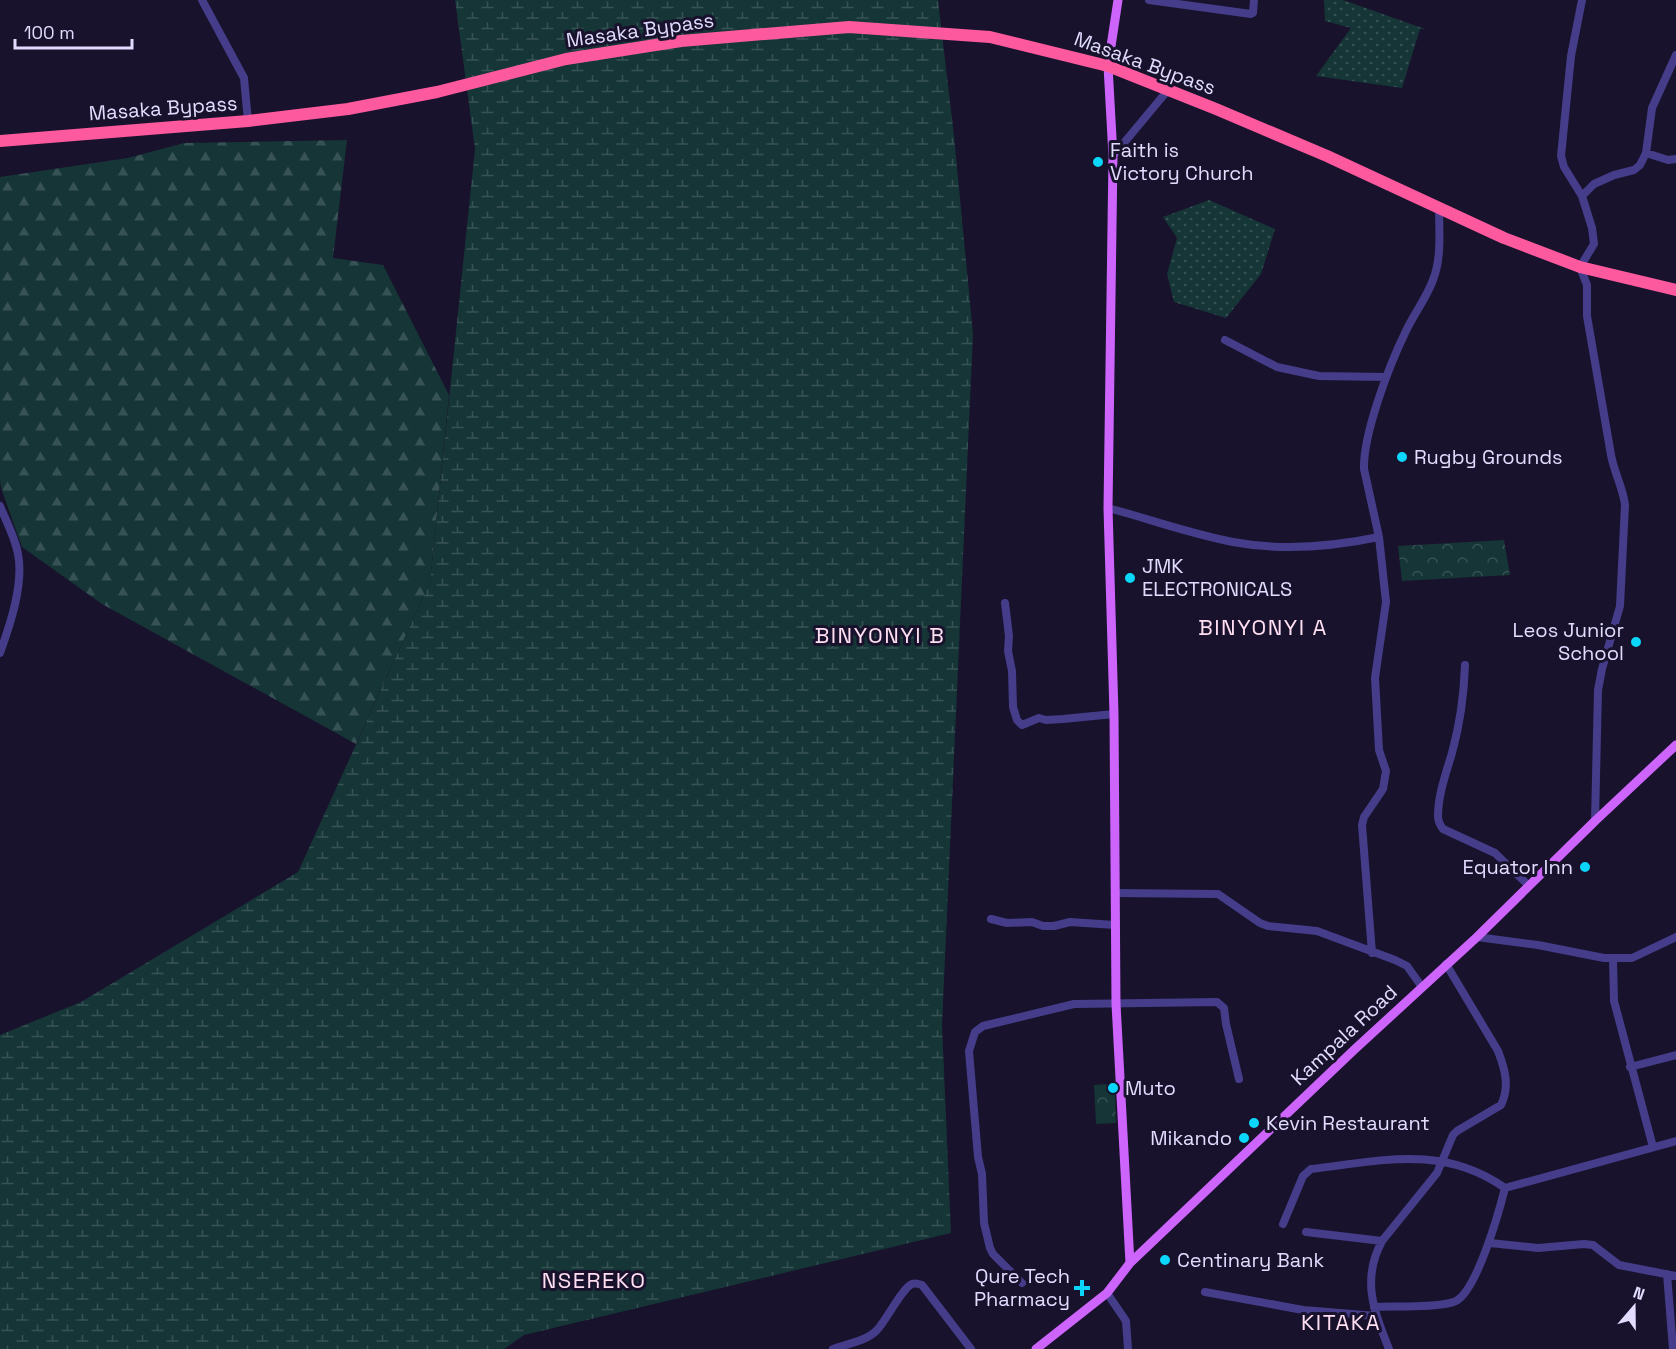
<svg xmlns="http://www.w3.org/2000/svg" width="1676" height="1349" viewBox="0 0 1676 1349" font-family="'Space Grotesk',sans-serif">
<defs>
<pattern id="grass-dots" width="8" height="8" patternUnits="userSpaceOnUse" patternTransform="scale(1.5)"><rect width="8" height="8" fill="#153536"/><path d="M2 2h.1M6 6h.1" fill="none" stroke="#375254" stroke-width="1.8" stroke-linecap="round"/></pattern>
<pattern id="forest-firs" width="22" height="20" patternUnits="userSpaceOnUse" patternTransform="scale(1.5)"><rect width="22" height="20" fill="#153536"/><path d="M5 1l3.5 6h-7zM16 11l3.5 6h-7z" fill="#375254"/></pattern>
<pattern id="wetland-marsh" width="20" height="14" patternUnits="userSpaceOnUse" patternTransform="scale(1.5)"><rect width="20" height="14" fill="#153536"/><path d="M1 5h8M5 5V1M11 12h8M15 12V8" fill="none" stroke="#375254"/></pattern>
<pattern id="park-crowns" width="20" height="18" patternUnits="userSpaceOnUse" patternTransform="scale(1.5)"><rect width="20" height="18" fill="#153536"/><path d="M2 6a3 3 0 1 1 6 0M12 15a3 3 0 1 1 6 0" fill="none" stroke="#375254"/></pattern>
</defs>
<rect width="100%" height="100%" fill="#18122c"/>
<path fill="url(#grass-dots)" d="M1324 0H1343L1425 29H1420L1402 88 1316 76 1351 28 1325 21Z
M1209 200 1275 229 1261 274 1226 318 1174 302 1167 274 1177 238 1163 217Z"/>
<path fill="url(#forest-firs)" d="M347 140 333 258 383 265 449 395 430 582 356 744 102 604 22 547 1 488 0 480V177L128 158 184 143Z"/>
<path fill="url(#wetland-marsh)" d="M455 0H938L954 136 973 334 942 1025 951 1233 524 1335 504 1349H0V1035L81 1002 298 872 430 582 475 149Z"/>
<path fill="url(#park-crowns)" d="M1504 540 1510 575 1402 581 1398 546Z
M1109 1084 1110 1093H1115L1116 1123 1096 1124 1094 1085Z"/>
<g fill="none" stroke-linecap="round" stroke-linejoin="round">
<path stroke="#453d8a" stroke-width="8" d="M202 0 244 78 248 121
M1149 0 1251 14 1253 13 1254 0
M1582 0 1571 56 1561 156 1564 167 1582 196 1592 228 1594 244 1580 267 1587 285V316L1611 455C1614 472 1623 488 1625 505L1620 606 1602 669 1598 690 1595 821
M1646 153 1668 160 1676 159
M1113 156 1168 90
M1582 196 1594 184 1614 175 1634 170 1640 165 1646 153 1652 108 1676 55
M1225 340 1277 367 1319 376 1386 377
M0 506C6 521 15 537 18 554 24 584 10 625 0 653
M1108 508C1149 519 1191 534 1233 542 1281 551 1331 547 1379 537
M1005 603 1009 636 1008 651 1012 671 1013 707 1017 720 1022 725 1039 718 1046 720 1063 719 1114 714
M1465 665C1464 694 1460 724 1452 753 1446 773 1438 795 1438 816 1438 822 1440 825 1443 829L1495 853 1528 885
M1115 893 1218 894 1260 923 1268 926 1317 931 1395 960 1407 966 1422 987
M991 919 1007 923 1032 922 1043 926H1054L1070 922 1115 925
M1477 937 1538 945 1604 958H1632L1676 937
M1372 953 1362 825 1364 817 1383 789 1386 771 1379 750 1375 678 1386 602 1379 537 1364 469C1363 434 1389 366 1405 333 1413 315 1426 299 1433 280 1442 257 1439 231 1439 207
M1613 958 1614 1001 1653 1147
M1630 1067 1676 1055
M1283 1224 1303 1176 1311 1169C1382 1161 1442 1144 1505 1188
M1306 1232 1382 1241
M1490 1243 1538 1248 1584 1244 1593 1245 1619 1265 1676 1276
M1667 1274 1673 1349
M1022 1283 993 1254 990 1248 984 1223 982 1174 978 1157 969 1051 975 1032 983 1026 1074 1004 1217 1002 1224 1008 1226 1024 1239 1079
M1205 1292 1303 1310 1376 1316
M1107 1293 1126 1321 1128 1349
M1374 1307C1392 1306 1443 1308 1456 1301 1477 1290 1499 1212 1505 1188L1676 1141
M833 1349C846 1344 867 1341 877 1330 886 1321 902 1288 912 1284 915 1283 919 1284 922 1285L971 1349
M1389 1349C1374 1311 1361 1280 1382 1241L1437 1173 1453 1135 1457 1131 1501 1105C1510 1087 1505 1069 1498 1051L1446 964"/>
<path stroke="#cd65fd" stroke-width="9" d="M1118 0 1108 66 1113 156 1108 508 1114 714 1116 1004 1130 1263
M1036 1349 1107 1293 1130 1263 1355 1049 1477 937 1595 821 1676 745"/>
<path stroke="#fd599e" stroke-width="12" d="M0 141 248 121 348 109 437 92 566 59 681 41 849 27 990 37 1108 66 1216 109 1327 156 1504 238 1580 267 1676 290"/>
</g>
<g fill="#0bd6fc" stroke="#18122c" stroke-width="2">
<circle cx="1098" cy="162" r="6"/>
<circle cx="1402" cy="457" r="6"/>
<circle cx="1130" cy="578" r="6"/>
<circle cx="1636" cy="642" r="6"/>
<circle cx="1585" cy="867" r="6"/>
<circle cx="1113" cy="1088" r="6"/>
<circle cx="1254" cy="1123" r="6"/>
<circle cx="1244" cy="1138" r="6"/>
<circle cx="1165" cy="1260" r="6"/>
<path d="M1079 1279h6v6h6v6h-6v6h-6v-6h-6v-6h6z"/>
</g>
<g text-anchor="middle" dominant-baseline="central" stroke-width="6" stroke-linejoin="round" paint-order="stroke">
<g font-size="20" fill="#e2ddff" stroke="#18122c">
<text transform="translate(640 30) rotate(-8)">Masaka Bypass</text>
<text transform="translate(1145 63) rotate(20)">Masaka Bypass</text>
<text transform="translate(163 108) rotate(-4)">Masaka Bypass</text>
<text transform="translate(1344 1035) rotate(-43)">Kampala Road</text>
</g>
<g font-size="20" fill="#e2ddff" stroke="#18122c" text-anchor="start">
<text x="1110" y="150">Faith is<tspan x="1110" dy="23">Victory Church</tspan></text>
<text x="1414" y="457">Rugby Grounds</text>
<text x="1142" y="566">JMK<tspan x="1142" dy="23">ELECTRONICALS</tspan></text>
<text x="1624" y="630" text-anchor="end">Leos Junior<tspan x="1624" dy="23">School</tspan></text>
<text x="1573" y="867" text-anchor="end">Equator Inn</text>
<text x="1125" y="1088">Muto</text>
<text x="1266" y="1123">Kevin Restaurant</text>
<text x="1232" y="1138" text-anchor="end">Mikando</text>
<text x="1177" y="1260">Centinary Bank</text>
<text x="1070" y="1276" text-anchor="end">Qure Tech<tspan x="1070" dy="23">Pharmacy</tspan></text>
</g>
<g font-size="22" letter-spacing="1.5" fill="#ffdff1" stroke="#18122c">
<text x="1263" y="627">BINYONYI A</text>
<text x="880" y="635">BINYONYI B</text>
<text x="594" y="1280">NSEREKO</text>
<text x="1341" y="1322">KITAKA</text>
</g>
</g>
<g transform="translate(1634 1307) rotate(20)" stroke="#18122c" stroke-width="4.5" paint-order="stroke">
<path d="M0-4.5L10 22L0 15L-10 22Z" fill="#e2ddff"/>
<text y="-9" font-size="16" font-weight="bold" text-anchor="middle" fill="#e2ddff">N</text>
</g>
<path d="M15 39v9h117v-9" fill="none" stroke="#e2ddff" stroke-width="3"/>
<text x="24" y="39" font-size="18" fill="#e2ddff" stroke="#18122c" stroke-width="4.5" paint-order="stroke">100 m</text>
</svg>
